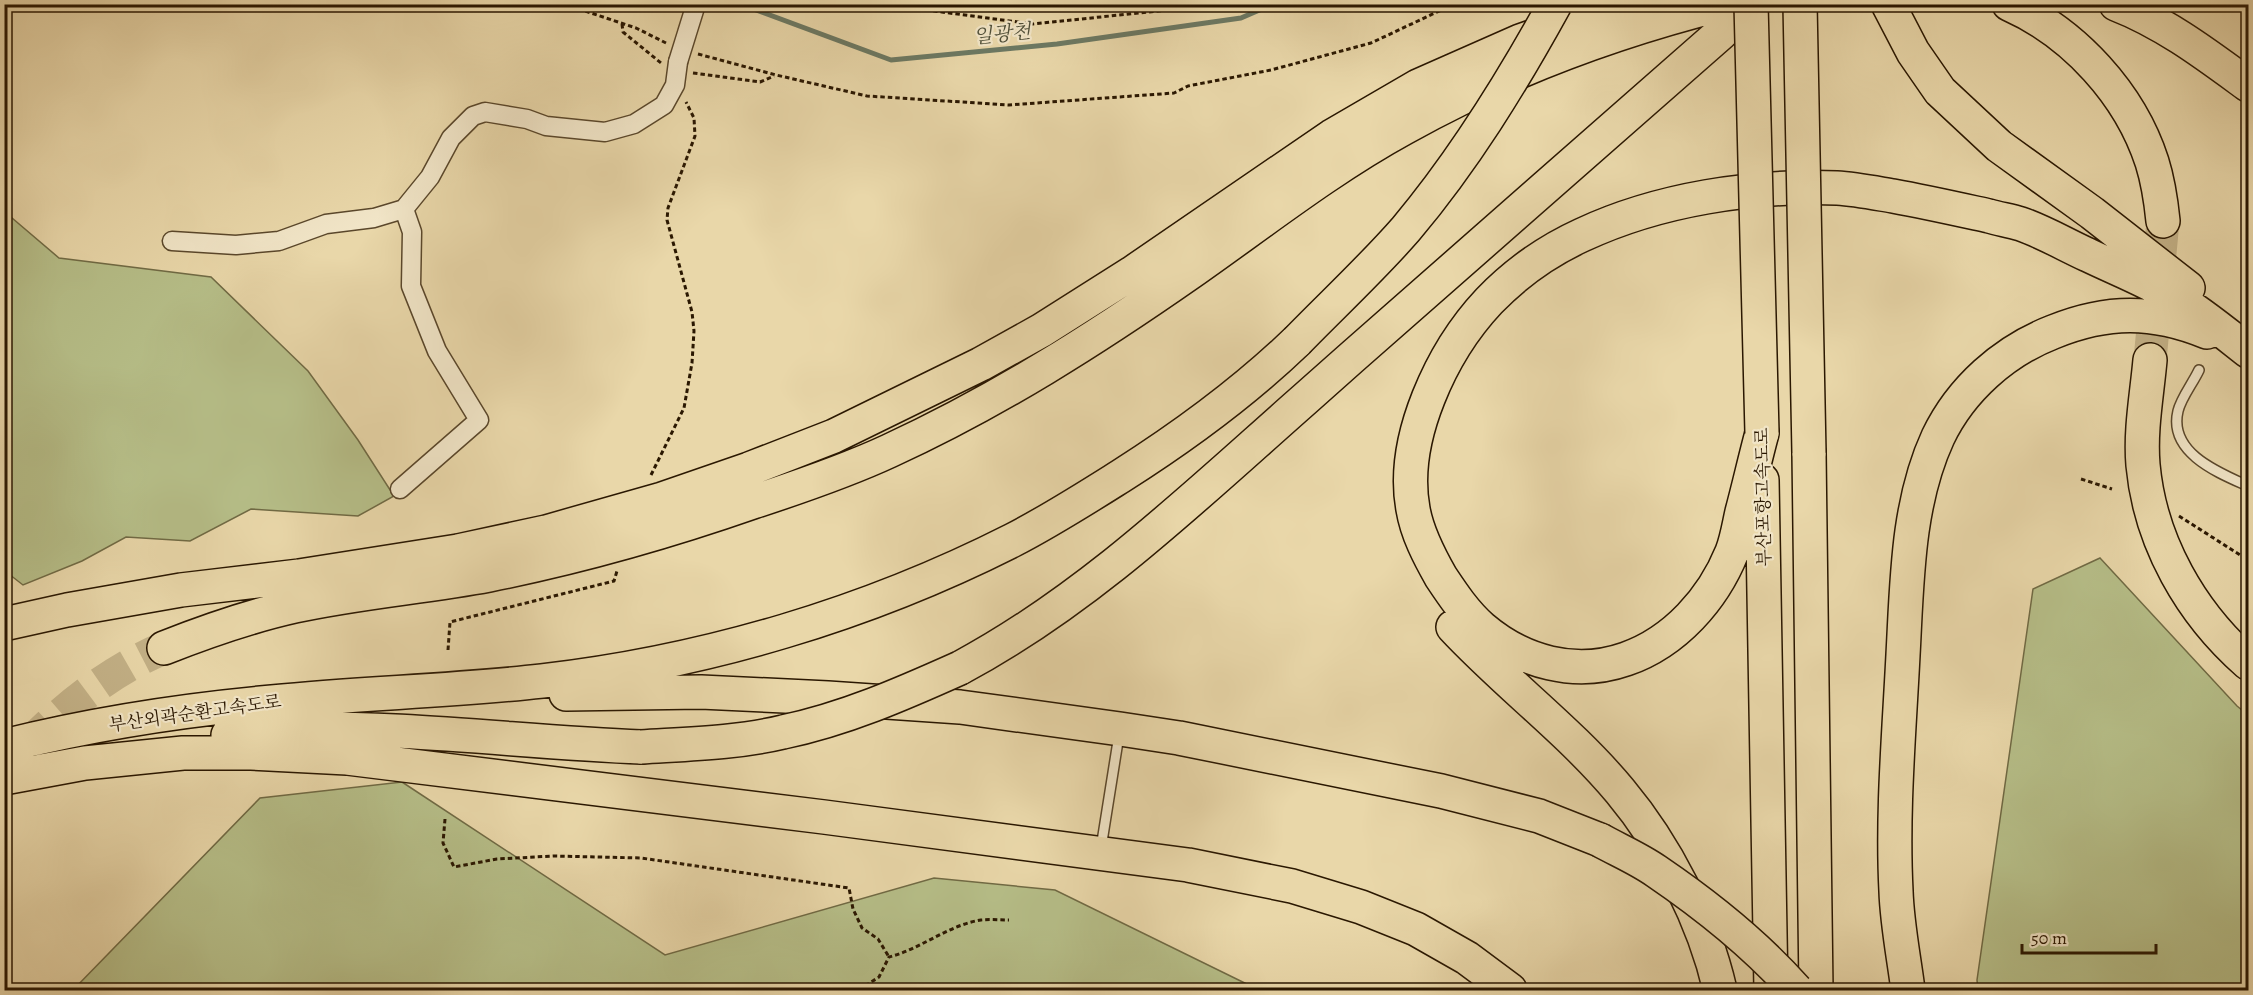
<svg xmlns="http://www.w3.org/2000/svg" width="2253" height="995" viewBox="0 0 2253 995" font-family="Alegreya,'Noto Serif KR',serif">
<rect width="100%" height="100%" fill="#e9d7a9"/>
<filter id="stains"><feTurbulence type="fractalNoise" baseFrequency=".00333" numOctaves="4"/><feColorMatrix values="0 0 0 0 .2 0 0 0 0 .09 0 0 0 0 .02 0 0 0 .5 -.17"/></filter>
<radialGradient id="worn" r=".72"><stop offset=".6" stop-color="#630" stop-opacity="0"/><stop offset="1" stop-color="#630" stop-opacity=".3"/></radialGradient>
<path fill="#b6be88" stroke="#706a44" stroke-width="1.5" d="M5 212 59 258 211 277 308 371 358 440 394 496 358 516 251 509 190 541 126 537 82 561 23 585 5 571Z
M2100 558 2237 706 2248 715V990H1978L1977 980 2033 589Z
M402 782 665 955 934 878 1055 890 1259 990H73L260 798Z"/>
<g fill="none" stroke-linecap="round" stroke-linejoin="round">
<path stroke="#6c7963" stroke-width="5" d="M740 4 891 60 1057 44 1241 18 1273 4"/>
<path stroke="#c3b187" stroke-width="33" stroke-dasharray="33 16" stroke-linecap="butt" d="M2150 360 2163 221
M26 747C66 706 112 670 164 648"/>
<defs>
<path id="lane" d="M2199 370C2193 383 2181 398 2178 411 2168 453 2219 473 2248 486
M1101 848 1119 735"/>
<path id="street" d="M172 241 236 245 279 241 326 224 374 218 404 209
M400 489 479 420 437 351 411 286 412 232 404 209 430 177 451 138 473 116 485 112 527 119 546 126 605 132 634 124 664 105 675 85 678 62"/>
<path id="highway" d="M1888 4 1913 52 1940 91 1999 146 2092 213 2188 288
M2009 4C2074 33 2130 94 2152 162 2158 181 2161 201 2163 221
M2116 4C2165 23 2207 55 2248 85
M2150 360C2147 394 2140 430 2143 465 2150 542 2191 613 2248 663
M1762 433C1755 459 1749 486 1742 512 1739 525 1737 539 1732 552 1713 599 1675 642 1626 659 1575 677 1522 662 1482 628 1465 613 1453 595 1441 577 1429 556 1417 533 1413 509 1400 439 1442 351 1489 301 1515 274 1547 251 1582 235 1659 199 1752 185 1837 188 1855 189 1875 193 1893 196 1926 202 1957 209 1989 216 2000 219 2011 221 2021 224 2044 232 2066 245 2088 255 2117 269 2148 281 2176 298 2201 313 2225 333 2248 351
M1809 453 1816 990
M1762 480 1771 990
M4 624 67 610 181 590 299 576 458 551 546 532 662 499 749 469 834 436 981 364 1042 330 1132 273 1332 136 1418 86 1520 41 1626 4
M1453 627C1506 684 1570 731 1620 791 1666 846 1704 920 1720 990
M164 648C207 631 250 616 295 606 359 592 425 587 489 575 579 557 667 532 753 502 799 487 846 471 889 451 996 402 1095 339 1191 272 1261 223 1329 169 1404 128 1504 72 1611 32 1722 4
M960 668C1089 599 1196 495 1305 399 1443 276 1582 154 1721 33L1749 4
M566 694 701 692 828 698 960 707 1120 729 1179 738 1441 791 1539 816 1600 840
M228 735C248 733 270 729 291 729 408 727 524 742 641 747
M4 746C92 724 183 710 272 702 362 693 453 691 542 681 706 662 867 614 1013 540 1050 521 1086 498 1121 476 1184 436 1244 392 1297 341
M4 778 85 763 183 753H251L347 758 824 817 1188 865 1292 886 1361 907 1416 929 1467 958 1510 990
M1908 990C1904 958 1897 924 1896 891 1892 813 1899 734 1903 655 1907 582 1907 504 1938 437 1961 389 2004 351 2053 332 2107 310 2153 310 2207 332"/>
</defs>
<use href="#lane" stroke="#5a472b" stroke-width="12"/>
<use href="#street" stroke="#5a472b" stroke-width="21"/>
<use href="#highway" stroke="#2a1701" stroke-width="36"/>
<path stroke="#2a1701" stroke-width="3" stroke-dasharray="4.5 3" stroke-linecap="butt" d="M564 4 636 28 666 43
M881 4 1033 24 1187 8 1199 4
M622 24 623 32 661 63
M698 54 776 75 867 96 1009 105 1174 93 1188 86 1271 70 1371 43 1454 4
M693 73 760 82 774 76
M651 475 684 408 692 363 694 331 692 312 667 220 668 208 695 136 694 118 686 102
M2081 479 2112 489
M2179 516 2248 560
M448 650 450 622 614 581 617 571
M445 819 443 843 454 867 497 859 554 856 641 858 849 888 853 909 862 928 878 939 889 957
M859 990 879 977 889 957C921 949 948 925 981 920 990 919 1000 920 1009 920"/>
<use href="#lane" stroke="#f1e5c7" stroke-width="9"/>
<use href="#street" stroke="#f1e5c7" stroke-width="18"/>
<use href="#highway" stroke="#e9d7a9" stroke-width="33"/>
<defs>
<path id="street-bridge" d="M678 62 696 4"/>
<path id="highway-bridge" d="M1751 4 1762 433
M1800 4 1809 453
M1297 341C1333 304 1372 268 1406 229 1464 160 1511 84 1555 4
M641 747C688 744 737 743 783 732 845 719 902 694 960 668
M1600 840C1618 850 1639 859 1656 871 1706 905 1756 945 1796 990"/>
</defs>
<use href="#street-bridge" stroke="#5a472b" stroke-width="21" stroke-linecap="butt"/>
<use href="#highway-bridge" stroke="#2a1701" stroke-width="36" stroke-linecap="butt"/>
<use href="#street-bridge" stroke="#f1e5c7" stroke-width="18"/>
<use href="#highway-bridge" stroke="#e9d7a9" stroke-width="33"/>
</g>
<g text-anchor="middle" dominant-baseline="central" stroke-width="4.5" stroke-linejoin="round" paint-order="stroke">
<g font-size="18" fill="#2a1701" stroke="#f1e5c7">
<text transform="translate(1763 497) rotate(-91)">부산포항고속도로</text>
<text transform="translate(195 713) rotate(-8)">부산외곽순환고속도로</text>
</g>
<g font-size="20" font-style="italic" fill="#50503a" stroke="#f1e5c7">
<text transform="translate(1002 34) rotate(-6)">일광천</text>
</g>
</g>
<rect width="2253" height="995" fill="none" stroke="#e9d7a9" stroke-width="24"/>
<rect x="6" y="6" width="2241" height="983" fill="none" stroke="#2a1701" stroke-width="3"/>
<rect x="12" y="12" width="2229" height="971" fill="none" stroke="#2a1701" stroke-width="1.5"/>
<path d="M2022 944v9h134v-9" fill="none" stroke="#2a1701" stroke-width="3"/>
<text x="2031" y="944" font-size="18" fill="#2a1701" stroke="#f1e5c7" stroke-width="4.5" paint-order="stroke">50 m</text>
<rect width="100%" height="100%" filter="url(#stains)"/>
<rect width="100%" height="100%" fill="url(#worn)"/>
</svg>
